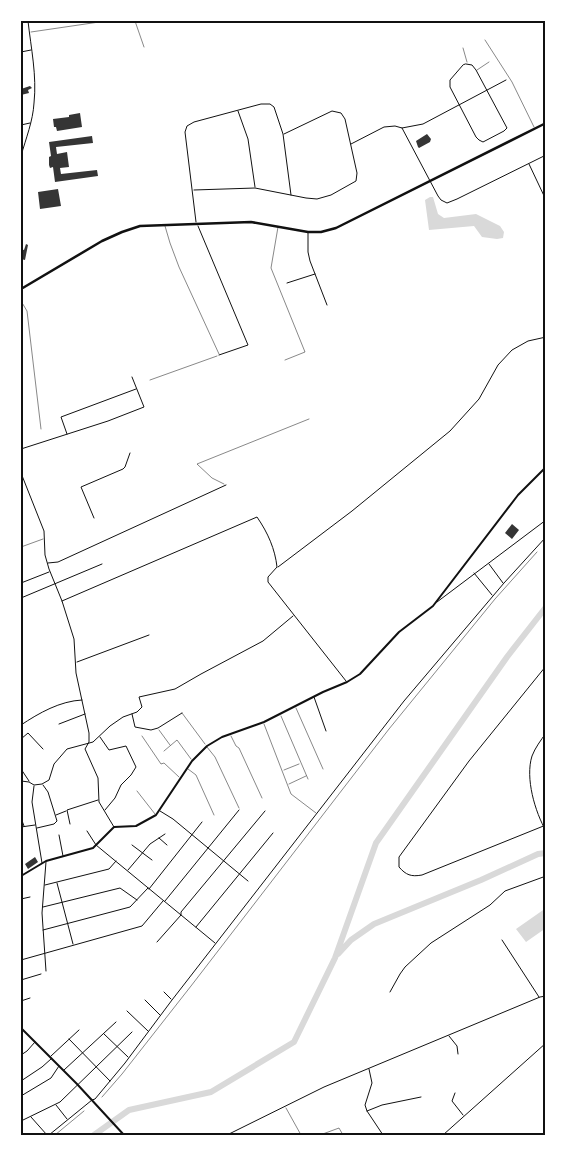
<svg xmlns="http://www.w3.org/2000/svg" width="567" height="1156" viewBox="0 0 567 1156" font-family="Figtree,sans-serif">
<rect width="100%" height="100%" fill="#fff"/>
<path fill="#d9d9d9" d="M430 197H433L438 214 444 218 476 214 500 226 504 232 503 238 497 239 482 237 474 226 429 230 425 200Z
M546 908V928L526 942 516 929Z"/>
<g fill="none" stroke-linecap="round" stroke-linejoin="round">
<path stroke="#d9d9d9" stroke-width="6" d="M338 954 351 940 374 924 481 880 538 854 546 853
M94 1135 129 1110 211 1092 294 1042 335 958 376 843 507 657 546 607"/>
</g>
<path fill="#353535" d="M30 86 32 88 28 90 29 93 21 95V89Z
M80 113 82 127 57 131 56 127H54L53 119 69 117V115Z
M427 134 431 139 430 142 419 148 418 147 416 141Z
M92 136 93 143 56 147 57 154 67 152 69 167 60 168 61 174 97 170 98 176 55 182 53 167 50 168 49 165V157L51 156 49 142Z
M58 189 61 206 40 209 38 192Z
M26 244 28 245 25 260 21 259V249L24 250Z
M512 524 519 530 512 539 505 533Z
M35 857 38 862 28 869 25 864Z"/>
<g fill="none" stroke-linecap="round" stroke-linejoin="round">
<path stroke="#111" stroke-width="0.5" d="M102 1097 122 1074 191 986 389 729 495 599 537 552
M55 1135 84 1111"/>
<path stroke="#111" stroke-width="0.5" d="M135 21 144 47
M31 32 106 21
M485 40 512 82 534 127
M463 48 467 62
M477 70 489 62
M165 226 170 243 179 267 219 354
M278 227 271 268 305 352 285 360
M21 301 27 311 41 429
M150 380 217 356
M224 484 212 478 197 464 309 419
M21 547 43 539
M296 708 323 769
M182 713 205 744
M281 716 308 779
M264 724 291 794 316 813
M159 730 170 745
M142 736 161 764 164 763 179 777
M231 736 236 746 239 748 262 798
M207 747 215 757 239 808
M164 751 177 740 191 759
M188 769 196 775 214 815
M284 770 299 764
M289 784 306 776
M137 791 155 814
M286 1108 301 1135
M320 1135 339 1128 343 1135"/>
<path stroke="#111" stroke-width="1" d="M21 52 31 50
M466 64 472 65 476 70 507 128 504 131 483 142 479 140 476 137 450 87V80L463 65Z
M238 111 248 139 255 187
M21 125 30 123
M402 128 438 196 441 200 447 203 457 199 546 155
M351 144 384 127 395 126 402 128 423 124 506 80
M21 156C26 138 33 121 34 103 37 76 31 48 28 21
M529 164 546 200
M194 190 255 188 306 198 317 199 331 195 356 181 357 173 345 119 341 113 332 111 284 134
M196 222 185 132 187 126 194 122 261 104H270L274 107 283 134 291 195
M198 226 248 345 219 355
M308 233V252L310 261 327 305
M287 283 315 274
M67 434 61 417 136 389
M21 449 108 421 144 407 132 377
M21 473 44 531 45 555 49 569 62 601 74 639 76 673 89 733V742L85 749 98 778 99 802 114 827
M94 518 81 487 123 469 125 467 130 453
M48 563 58 562 226 485
M489 564 503 583
M278 567 352 511 450 431 479 399 498 365 512 350 528 341 546 337
M474 573 492 595
M21 583 49 572
M21 598 102 564
M62 601 257 517C268 533 275 549 277 567L268 577V582L346 681
M437 602 546 520
M77 662 149 635
M546 666 469 761 399 857V867C406 875 411 877 422 875L546 825
M314 697 326 731
M132 714 135 727 151 730 158 728 182 713
M59 724 85 714
M21 725C39 713 60 701 82 700
M546 733C541 740 535 748 532 756 525 778 535 812 546 831
M100 737 109 750 126 746 136 767 131 775 121 785 115 798 105 810
M21 739 28 733 43 749
M21 769 29 781
M21 781 29 782 34 785 42 784 49 780 54 764 67 749 93 742 110 726 123 717 137 712 142 707 139 697 175 689 201 674 263 641 293 616
M34 786 32 802 42 863
M160 811 173 819 248 881
M56 815 66 811
M21 818 24 826
M70 824 67 810 98 800
M21 827 35 825
M37 828 54 824 57 821 48 792 43 785
M87 831 96 845 215 943
M59 835 63 856
M159 838 167 845
M132 845 152 860
M128 870 150 844 165 834
M57 883 73 944
M45 885 109 869 116 861
M149 889 202 822
M21 899 30 897
M165 901 239 810
M43 907 120 888 137 900
M196 927 273 833
M43 930 130 907 148 888
M502 940 539 997
M157 942 181 915V912L265 811
M21 960 142 926 163 901
M46 971 42 913 46 862
M21 980 41 974
M164 992 171 999
M390 992 400 974 405 967 431 943 490 905 505 891 546 876
M145 1000 160 1015
M21 1001 30 998
M127 1011 148 1031
M104 1034 128 1057
M449 1036 457 1046 458 1054
M69 1039 110 1081
M21 1055 27 1051 35 1042
M51 1056 79 1030
M369 1069 372 1083 365 1105 367 1111 383 1135
M64 1070 116 1022
M21 1081 42 1067 51 1059
M455 1093 452 1101 463 1115
M21 1096 51 1078 59 1066
M56 1105 67 1119
M367 1111 382 1105 421 1097
M31 1117 47 1135
M21 1121 60 1102 132 1032
M49 1135 92 1100 95 1099 125 1063 172 1000 404 701 504 583 546 537
M227 1135 324 1087 540 997 546 996
M443 1135 546 1043"/>
<path stroke="#111" stroke-width="2" d="M21 876 46 861 93 848 114 827 136 826 156 815 192 761 207 746 222 737 264 722 323 692 347 682 360 674 399 632 433 606 518 495 546 467
M21 1028 77 1084 124 1135"/>
<path stroke="#111" stroke-width="2.5" d="M21 289 102 241 122 232 140 226 251 222 308 232H321L336 228 546 123"/>
</g>
<rect width="567" height="1156" fill="none" stroke="#ffffff" stroke-width="45"/>
<rect x="22" y="22" width="522" height="1112" fill="none" stroke="#111" stroke-width="2"/>
</svg>
